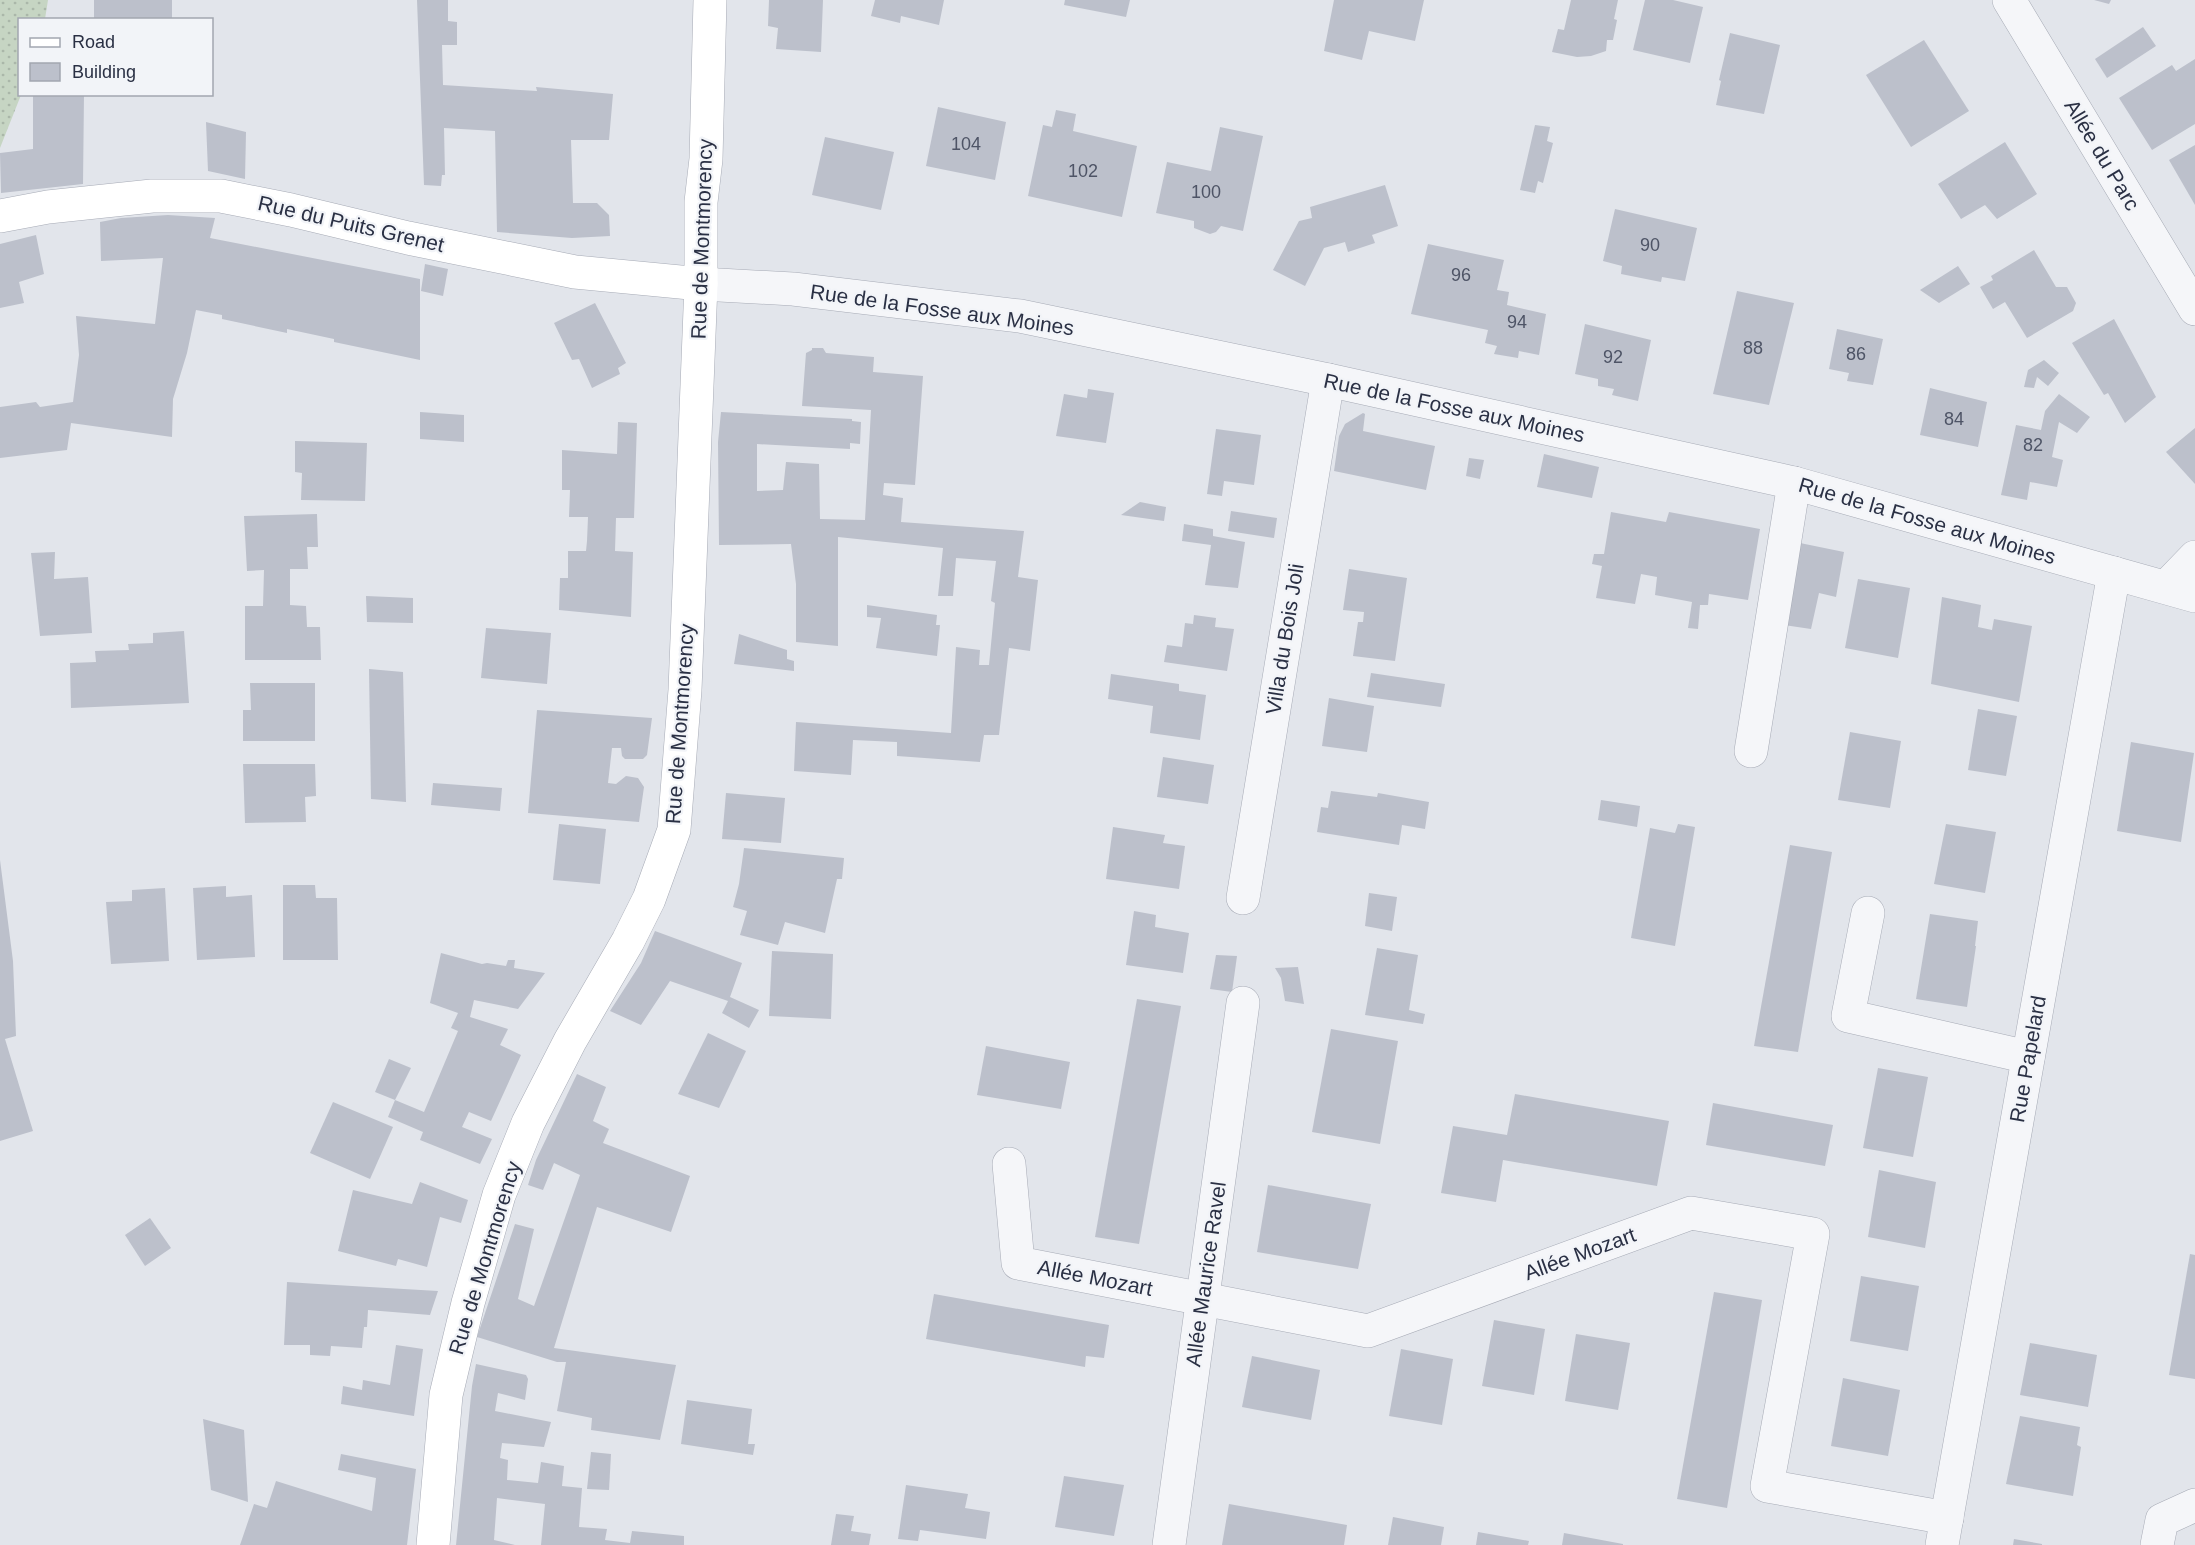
<svg xmlns="http://www.w3.org/2000/svg" width="2195" height="1545" viewBox="0 0 2195 1545" font-family="Helvetica,sans-serif">
<defs>
<pattern id="green-dots" width="8" height="8" patternUnits="userSpaceOnUse" patternTransform="scale(1.5)"><rect width="8" height="8" fill="#c6d5c3"/><path d="M2 2h.1M6 6h.1" fill="none" stroke="#aab7a9" stroke-width="1.8" stroke-linecap="round"/></pattern>
</defs>
<rect width="100%" height="100%" fill="#e2e5eb"/>
<!-- green -->
<polygon fill="url(#green-dots)" points="0,0 48,0 45,19 20,20 21,95 0,148"/>
<!-- building -->
<g fill="#bcc0cb">
<rect x="94" y="0" width="78" height="20"/>
<polygon points="417,0 448,0 448,21 457,22 457,45 442,45 443,85 537,91 536,87 613,94 609,140 571,140 573,203 597,203 609,215 610,236 572,238 497,232 495,131 444,128 445,175 442,175 441,186 424,185"/>
<polygon points="769,0 823,0 821,52 776,49 778,28 768,26"/>
<polygon points="875,0 944,0 939,25 901,16 900,23 871,16"/>
<polygon points="1065,0 1130,0 1126,17 1064,5"/>
<polygon points="1334,0 1424,0 1415,41 1369,31 1362,60 1324,51"/>
<polygon points="1571,0 1618,0 1614,19 1617,20 1613,40 1607,40 1606,51 1591,56 1577,57 1552,52 1558,29 1564,30"/>
<polygon points="1645,0 1673,0 1703,7 1690,63 1633,50"/>
<polygon points="2094,0 2111,0 2109,4"/>
<polygon points="2143,27 2156,46 2107,78 2095,59"/>
<polygon points="1730,33 1780,45 1764,114 1716,105 1721,81 1719,80"/>
<polygon points="1924,40 1969,111 1911,147 1866,75"/>
<polygon points="2195,59 2195,124 2152,150 2119,98 2172,65 2176,71"/>
<polygon points="33,94 84,94 83,184 1,193 0,153 33,149"/>
<polygon points="938,107 1006,122 995,180 926,166"/>
<polygon points="1056,110 1076,114 1073,131 1137,146 1122,217 1028,196 1043,125 1052,127"/>
<polygon points="206,122 246,132 245,179 208,171"/>
<polygon points="1535,125 1550,127 1547,141 1553,143 1543,183 1538,181 1535,193 1520,190"/>
<polygon points="1220,127 1263,136 1243,231 1221,226 1216,232 1210,234 1194,228 1194,221 1156,213 1167,162 1211,171"/>
<polygon points="825,137 894,152 881,210 812,195"/>
<polygon points="2005,142 2037,194 1997,219 1985,205 1961,219 1938,184"/>
<polygon points="2195,145 2195,205 2169,160"/>
<polygon points="1385,185 1398,226 1372,235 1375,243 1348,252 1345,242 1324,248 1305,286 1273,270 1299,221 1312,218 1310,207"/>
<polygon points="1615,209 1697,228 1685,281 1662,277 1661,282 1621,274 1622,266 1603,261"/>
<polygon points="168,215 215,218 210,238 420,279 420,360 334,342 334,339 287,329 287,333 222,319 222,315 196,310 187,353 173,399 172,437 71,423 67,450 0,458 0,407 36,402 40,407 73,402 79,355 76,316 155,324 163,258 101,261 100,222 121,218"/>
<polygon points="36,235 44,274 19,282 24,303 0,308 0,244"/>
<polygon points="1428,244 1504,260 1497,290 1509,292 1507,305 1546,314 1539,355 1519,351 1518,358 1494,354 1497,346 1485,343 1488,330 1411,314"/>
<polygon points="2034,250 2056,287 2067,287 2076,303 2073,311 2027,338 2005,302 1993,309 1980,287 1993,280 1991,276"/>
<polygon points="425,264 448,269 443,296 421,291"/>
<polygon points="1958,266 1970,284 1939,303 1920,290"/>
<polygon points="1737,291 1794,303 1769,405 1713,394"/>
<polygon points="595,303 626,363 618,368 620,374 592,388 579,359 572,360 554,323"/>
<polygon points="2114,319 2156,397 2125,423 2108,393 2104,395 2072,343"/>
<polygon points="1585,324 1651,340 1638,401 1612,395 1614,389 1598,386 1598,379 1575,374"/>
<polygon points="1837,329 1883,339 1873,385 1847,381 1849,373 1829,369"/>
<polygon points="812,348 823,348 826,353 874,357 873,372 923,376 915,485 884,483 883,495 903,498 901,522 1024,531 1018,577 1038,580 1030,651 1009,648 999,735 984,735 980,762 897,756 897,742 853,740 851,775 794,771 796,722 951,733 956,647 980,650 979,665 989,665 995,603 991,601 996,561 956,558 953,596 938,596 943,548 838,537 838,646 796,642 796,584 791,544 719,545 718,442 721,412 852,419 852,421 861,422 860,444 850,443 850,449 757,444 757,491 783,490 786,462 819,464 820,519 865,520 871,410 802,406 806,353 812,350"/>
<polygon points="2044,360 2059,373 2048,386 2037,377 2034,388 2024,387 2028,370"/>
<polygon points="1930,388 1987,402 1978,447 1920,435"/>
<polygon points="1088,389 1114,393 1106,443 1056,436 1064,394 1087,398"/>
<polygon points="2059,394 2090,417 2077,433 2059,422 2052,457 2063,460 2057,487 2030,482 2027,500 2001,495 2016,425 2041,430 2045,411"/>
<polygon points="420,412 464,415 464,442 420,439"/>
<polygon points="1363,413 1365,414 1363,431 1435,446 1426,490 1334,471 1339,436 1345,424"/>
<polygon points="618,422 637,423 634,518 616,518 615,551 633,552 631,617 559,610 560,578 568,578 568,551 586,551 587,541 588,517 569,517 570,490 562,490 562,450 617,454"/>
<polygon points="2195,428 2195,484 2166,452"/>
<polygon points="1216,429 1261,435 1254,485 1224,481 1222,496 1207,494"/>
<polygon points="295,441 367,443 365,501 301,500 302,473 295,472"/>
<polygon points="1544,454 1599,467 1592,498 1537,487"/>
<polygon points="1469,458 1484,460 1480,479 1466,476"/>
<polygon points="1140,502 1166,507 1164,521 1121,515"/>
<polygon points="1231,511 1277,518 1274,538 1228,531"/>
<polygon points="1611,512 1666,522 1669,512 1760,529 1748,600 1709,594 1708,605 1700,605 1698,629 1688,628 1692,602 1655,595 1657,577 1641,574 1635,604 1596,598 1602,566 1592,564 1594,554 1604,554"/>
<polygon points="317,514 318,547 307,547 308,569 290,569 290,605 306,606 307,627 320,627 321,660 245,660 245,606 263,606 264,570 247,571 244,516"/>
<polygon points="1184,524 1213,529 1213,536 1245,542 1238,588 1205,585 1211,545 1182,541"/>
<polygon points="1800,543 1844,552 1836,597 1819,593 1811,629 1784,625"/>
<polygon points="55,552 54,579 88,577 92,633 40,636 31,553"/>
<polygon points="1349,569 1407,578 1395,661 1353,656 1358,622 1363,622 1364,612 1343,610"/>
<polygon points="1858,579 1910,588 1898,658 1845,648"/>
<polygon points="366,596 413,598 413,623 367,622"/>
<polygon points="1942,597 1981,605 1978,627 1992,630 1994,619 2032,626 2019,702 1931,684"/>
<polygon points="867,605 937,615 936,625 940,625 937,656 876,648 881,618 867,617"/>
<polygon points="1194,615 1216,618 1215,627 1234,629 1227,671 1164,662 1167,645 1182,647 1185,623 1193,624"/>
<polygon points="486,628 551,633 547,684 481,678"/>
<polygon points="184,631 189,703 71,708 70,663 96,662 95,651 129,650 128,644 153,643 153,633"/>
<polygon points="739,634 787,650 787,659 794,661 794,671 734,664"/>
<polygon points="369,669 403,672 406,802 371,799"/>
<polygon points="1371,673 1445,684 1441,707 1367,697"/>
<polygon points="1111,674 1179,684 1179,691 1206,695 1200,740 1150,733 1153,706 1108,699"/>
<polygon points="250,683 315,683 315,741 243,741 243,710 251,710"/>
<polygon points="1329,698 1374,706 1367,752 1322,746"/>
<polygon points="1978,709 2017,716 2006,776 1968,770"/>
<polygon points="537,710 652,718 647,755 643,759 625,759 622,756 621,748 612,748 608,783 616,784 626,776 638,778 644,787 639,822 528,813"/>
<polygon points="1850,732 1901,741 1890,808 1838,800"/>
<polygon points="2131,742 2194,753 2181,842 2117,831"/>
<polygon points="1163,757 1214,765 1208,804 1157,797"/>
<polygon points="243,764 315,764 316,796 305,797 306,822 245,823"/>
<polygon points="433,783 502,788 500,811 431,805"/>
<polygon points="1331,791 1377,797 1378,793 1429,802 1425,829 1402,825 1399,845 1317,832 1321,807 1328,808"/>
<polygon points="726,793 785,798 781,843 722,839"/>
<polygon points="1601,800 1640,806 1637,827 1598,820"/>
<polygon points="559,824 606,829 600,884 553,880"/>
<polygon points="1678,824 1695,827 1675,946 1631,938 1650,828 1675,833"/>
<polygon points="1946,824 1996,832 1985,893 1934,884"/>
<polygon points="1113,827 1165,835 1163,843 1185,846 1179,889 1106,879"/>
<polygon points="1790,845 1832,852 1798,1052 1754,1046"/>
<polygon points="744,848 844,858 842,879 837,879 825,933 785,922 778,945 740,935 747,911 733,907 739,884"/>
<polygon points="0,860 13,961 16,1036 5,1039 33,1131 0,1141"/>
<polygon points="283,885 315,885 316,898 337,898 338,960 283,960"/>
<polygon points="226,886 226,897 252,895 255,957 197,960 193,888"/>
<polygon points="165,888 169,961 111,964 106,902 132,901 132,890"/>
<polygon points="1369,893 1397,897 1392,931 1365,926"/>
<polygon points="1134,911 1156,915 1155,927 1189,933 1183,973 1126,965"/>
<polygon points="1930,914 1978,921 1975,946 1976,946 1967,1007 1916,999"/>
<polygon points="655,931 742,963 730,997 759,1010 749,1028 722,1013 728,1001 670,981 641,1025 610,1011 641,963"/>
<polygon points="1377,948 1418,955 1409,1010 1425,1014 1423,1024 1365,1015"/>
<polygon points="772,951 833,954 831,1019 769,1016"/>
<polygon points="441,953 482,964 487,963 506,966 508,960 515,960 514,968 545,973 518,1009 474,1000 470,1017 508,1029 500,1045 521,1055 491,1121 469,1112 462,1127 492,1139 480,1164 420,1140 423,1132 388,1117 395,1100 424,1112 458,1031 451,1028 458,1013 430,1003"/>
<polygon points="1216,955 1237,956 1232,992 1210,989"/>
<polygon points="1298,967 1304,1004 1285,1001 1281,978 1275,968"/>
<polygon points="1137,999 1181,1006 1139,1244 1095,1237"/>
<polygon points="1331,1029 1398,1041 1380,1144 1312,1132"/>
<polygon points="708,1033 746,1051 719,1108 678,1094"/>
<polygon points="986,1046 1070,1062 1061,1109 977,1095"/>
<polygon points="389,1059 411,1068 395,1100 375,1092"/>
<polygon points="1878,1068 1928,1077 1913,1157 1863,1148"/>
<polygon points="577,1074 606,1087 593,1121 609,1129 603,1143 690,1176 671,1232 597,1207 554,1348 676,1365 660,1440 591,1430 592,1418 557,1411 566,1362 557,1362 477,1337 515,1224 534,1229 518,1299 534,1306 580,1175 554,1163 543,1190 528,1185 536,1160"/>
<polygon points="1515,1094 1669,1121 1657,1186 1503,1160 1496,1202 1441,1193 1453,1126 1507,1135"/>
<polygon points="333,1102 393,1127 370,1179 310,1153"/>
<polygon points="1713,1103 1833,1125 1825,1166 1706,1145"/>
<polygon points="1879,1170 1936,1182 1925,1248 1868,1237"/>
<polygon points="420,1182 468,1200 461,1223 440,1217 427,1267 398,1259 396,1266 338,1251 353,1190 412,1204"/>
<polygon points="1268,1185 1371,1204 1358,1269 1257,1252"/>
<polygon points="150,1218 171,1248 145,1266 125,1235"/>
<polygon points="2190,1254 2195,1255 2195,1379 2169,1375"/>
<polygon points="1861,1276 1919,1286 1908,1351 1850,1341"/>
<polygon points="287,1282 318,1284 438,1291 430,1315 368,1310 367,1327 364,1327 362,1348 331,1346 330,1356 310,1355 310,1345 284,1345"/>
<polygon points="1714,1292 1762,1300 1727,1508 1677,1499"/>
<polygon points="934,1294 1109,1325 1104,1358 1086,1356 1085,1367 926,1339"/>
<polygon points="1494,1320 1545,1329 1534,1395 1482,1386"/>
<polygon points="1576,1334 1630,1343 1618,1410 1565,1401"/>
<polygon points="2030,1343 2097,1355 2088,1407 2020,1395"/>
<polygon points="396,1345 423,1349 414,1416 341,1404 343,1386 362,1390 363,1380 390,1385"/>
<polygon points="1401,1349 1453,1359 1442,1425 1389,1416"/>
<polygon points="1252,1356 1320,1370 1311,1420 1242,1407"/>
<polygon points="476,1364 526,1375 528,1379 525,1400 498,1393 495,1411 551,1422 544,1447 502,1443 500,1458 508,1460 507,1480 538,1483 541,1462 564,1466 562,1486 582,1488 579,1527 607,1529 605,1540 630,1543 632,1531 684,1536 684,1545 541,1545 545,1504 497,1498 494,1540 515,1545 456,1545 472,1386"/>
<polygon points="1843,1378 1900,1390 1888,1456 1831,1446"/>
<polygon points="687,1400 752,1409 748,1444 755,1444 753,1455 681,1444"/>
<polygon points="2020,1416 2080,1427 2077,1445 2081,1447 2073,1496 2006,1484"/>
<polygon points="203,1419 244,1430 248,1502 211,1490"/>
<polygon points="591,1452 611,1454 609,1490 587,1489"/>
<polygon points="341,1454 416,1469 407,1545 240,1545 254,1504 267,1508 276,1481 372,1511 376,1478 338,1470"/>
<polygon points="1064,1476 1124,1485 1114,1536 1055,1527"/>
<polygon points="906,1485 968,1494 965,1508 990,1512 986,1539 920,1530 918,1541 898,1539"/>
<polygon points="1229,1504 1347,1525 1344,1545 1222,1545"/>
<polygon points="836,1514 854,1516 851,1531 871,1534 869,1545 831,1545"/>
<polygon points="1393,1517 1444,1527 1441,1545 1388,1545"/>
<polygon points="1478,1532 1529,1541 1528,1545 1476,1545"/>
<polygon points="1564,1533 1623,1544 1623,1545 1562,1545"/>
<polygon points="2014,1539 2042,1544 2042,1545 2013,1545"/>
</g>
<g fill="none" stroke-linecap="round" stroke-linejoin="round">
<defs>
<g id="street">
<polyline points="2009,0 2195,309"/>
<polyline points="701,284 793,289 1020,316 1328,380 1794,483 2195,596"/>
<polyline points="2166,587 2195,557"/>
<polyline points="1751,751 1794,483"/>
<polyline points="1243,898 1328,380"/>
<polyline points="1868,913 1848,1016 2028,1057"/>
<polyline points="1009,1164 1018,1263 1368,1331 1691,1213 1813,1234 1767,1486 1947,1518"/>
<polyline points="1169,1545 1243,1003"/>
<polyline points="1942,1545 2114,573"/>
<polyline points="2157,1545 2162,1520 2195,1505"/>
</g>
<g id="secondary">
<polyline points="0,216 48,207 152,196 221,196 291,210 408,238 575,272 701,284"/>
<polyline points="433,1545 446,1395 468,1303 499,1195 528,1123 570,1041 628,941 649,899 674,830 685,690 701,284 701,202 706,159 710,0"/>
</g>
</defs>
<!-- street casing -->
<use href="#street" stroke="#a7abb6" stroke-width="34"/>
<!-- secondary casing -->
<use href="#secondary" stroke="#a7abb6" stroke-width="34"/>
<!-- street -->
<use href="#street" stroke="#f5f6f9" stroke-width="33"/>
<!-- secondary -->
<use href="#secondary" stroke="#fff" stroke-width="33"/>
</g>
<g text-anchor="middle" stroke-width="4.5" stroke-linejoin="round" paint-order="stroke">
<!-- number labels -->
<g font-size="18" fill="#4e5466">
<text x="966" y="150">104</text>
<text x="1083" y="177">102</text>
<text x="1206" y="198">100</text>
<text x="1650" y="251">90</text>
<text x="1461" y="281">96</text>
<text x="1517" y="328">94</text>
<text x="1753" y="354">88</text>
<text x="1856" y="360">86</text>
<text x="1613" y="363">92</text>
<text x="1954" y="425">84</text>
<text x="2033" y="451">82</text>
</g>
<!-- street labels -->
<g font-size="21" fill="#2a3044" stroke="#f2f4f8">
<text transform="translate(2102 155) rotate(59)" y="7">Allée du Parc</text>
<text transform="translate(351 224) rotate(13)" y="7">Rue du Puits Grenet</text>
<text transform="translate(702 239) rotate(-88)" y="7">Rue de Montmorency</text>
<text transform="translate(942 310) rotate(8)" y="7">Rue de la Fosse aux Moines</text>
<text transform="translate(1454 408) rotate(12)" y="7">Rue de la Fosse aux Moines</text>
<text transform="translate(1927 521) rotate(16)" y="7">Rue de la Fosse aux Moines</text>
<text transform="translate(1285 639) rotate(-81)" y="7">Villa du Bois Joli</text>
<text transform="translate(680 724) rotate(-86)" y="7">Rue de Montmorency</text>
<text transform="translate(2028 1059) rotate(-80)" y="7">Rue Papelard</text>
<text transform="translate(1580 1254) rotate(-20)" y="7">Allée Mozart</text>
<text transform="translate(485 1258) rotate(-73)" y="7">Rue de Montmorency</text>
<text transform="translate(1206 1274) rotate(-82)" y="7">Allée Maurice Ravel</text>
<text transform="translate(1095 1278) rotate(11)" y="7">Allée Mozart</text>
</g>
</g>
<!-- legend -->
<rect x="18" y="18" width="195" height="78" fill="#f2f4f8" stroke="#a2a6b0" stroke-width="1.5"/>
<rect x="30" y="38" width="30" height="9" fill="#ffffff" stroke="#a2a6b0" stroke-width="1.5"/>
<text x="72" y="48" font-size="18" fill="#2a3044">Road</text>
<rect x="30" y="63" width="30" height="18" fill="#bcc0cb" stroke="#a2a6b0" stroke-width="1.5"/>
<text x="72" y="78" font-size="18" fill="#2a3044">Building</text>
</svg>
